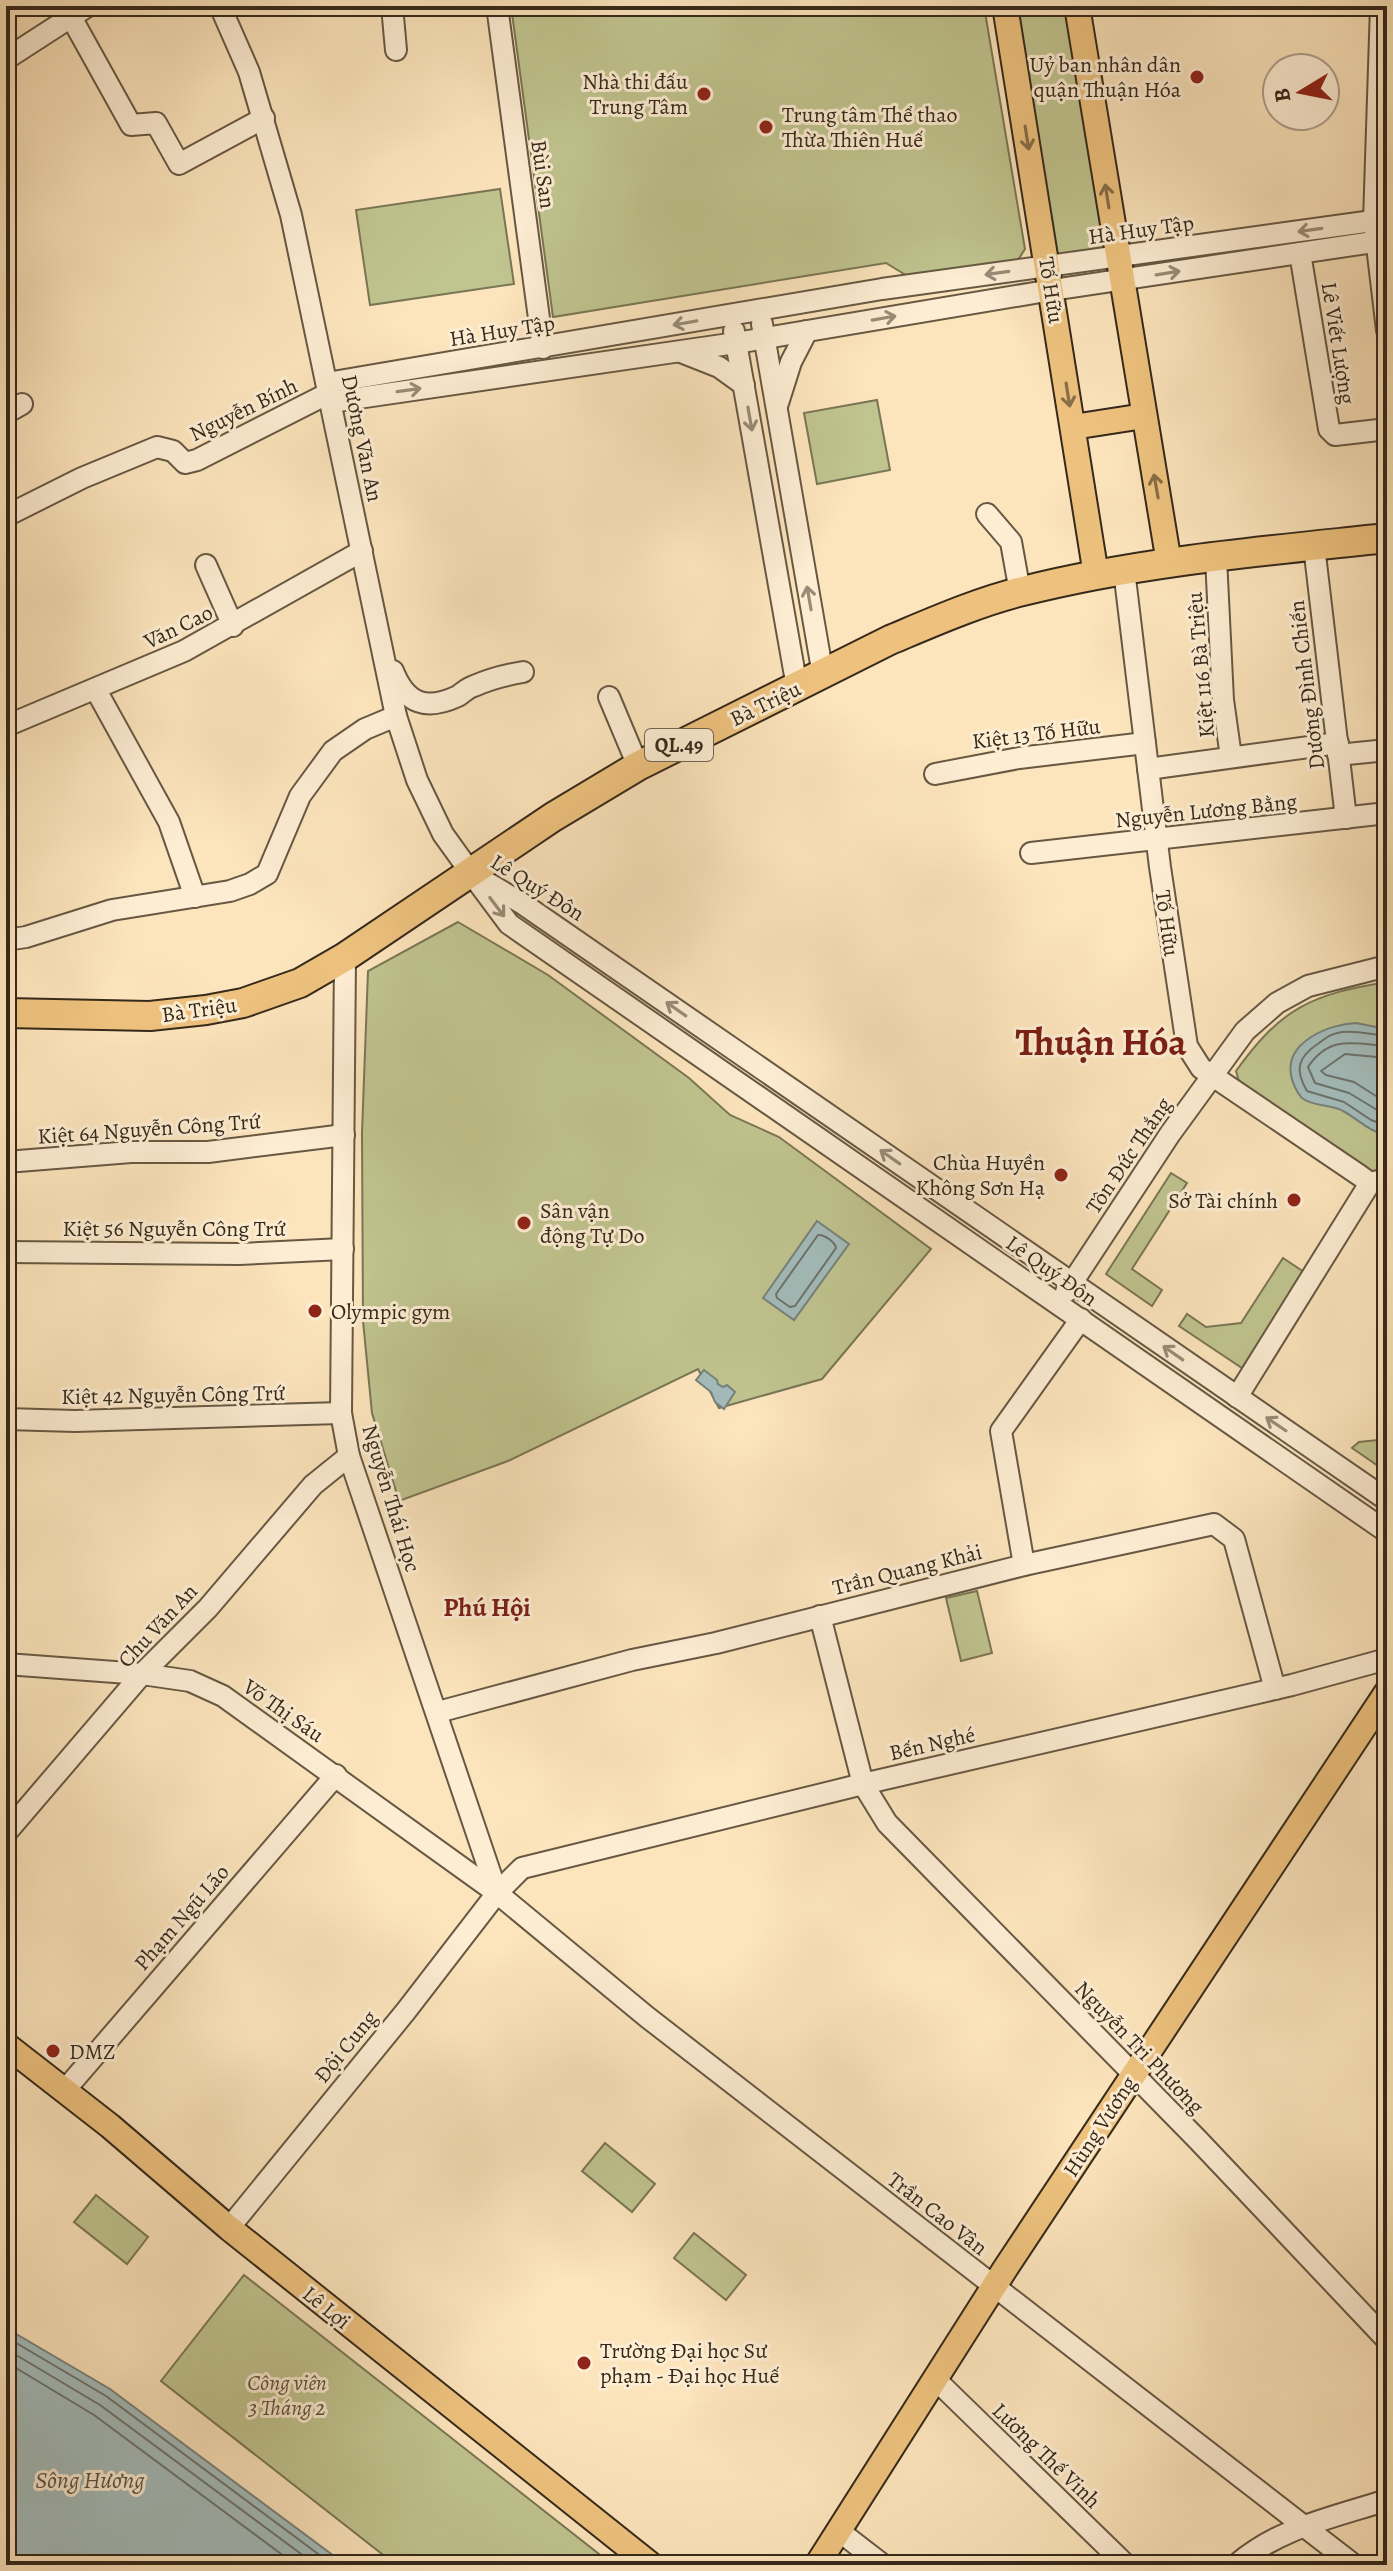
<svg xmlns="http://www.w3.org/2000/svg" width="1393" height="2571" viewBox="0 0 1393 2571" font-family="Alegreya,serif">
<rect width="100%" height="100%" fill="#fce4bc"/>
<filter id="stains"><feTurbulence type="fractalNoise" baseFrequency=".0025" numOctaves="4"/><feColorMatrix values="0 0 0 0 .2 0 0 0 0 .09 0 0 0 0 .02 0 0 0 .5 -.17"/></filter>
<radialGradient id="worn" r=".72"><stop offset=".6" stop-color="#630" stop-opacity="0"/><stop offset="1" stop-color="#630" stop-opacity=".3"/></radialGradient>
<!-- green -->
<g fill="#c0c48f" stroke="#7a7655" stroke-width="2">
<polygon points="511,6 984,6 1025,249 1018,260 909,277 886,263 553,317"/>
<polygon points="1014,6 1068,6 1105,243 1101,251 1059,255 1055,251"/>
<polygon points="500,189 514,284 370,305 356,210"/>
<polygon points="877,400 890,470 817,484 804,413"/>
<polygon points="458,922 548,975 689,1078 730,1115 779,1137 931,1249 822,1379 719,1408 698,1369 508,1461 399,1501 372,1413 363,1321 362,1133 368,971"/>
<path d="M 1387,982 L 1387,1168 L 1373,1172 L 1239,1082 L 1236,1071 C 1281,1008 1312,994 1387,982 Z"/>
<polygon points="1171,1173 1187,1183 1132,1269 1162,1290 1152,1306 1106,1274"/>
<polygon points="1283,1258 1304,1272 1242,1368 1179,1326 1187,1314 1206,1327 1241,1323"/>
<polygon points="1387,1439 1387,1472 1352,1448 1359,1442"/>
<polygon points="977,1591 992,1653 961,1661 946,1598"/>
<polygon points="605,2143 655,2184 632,2212 582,2171"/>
<polygon points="96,2195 148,2237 127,2264 74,2222"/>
<polygon points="694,2233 746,2275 726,2300 674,2258"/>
<polygon points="244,2275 613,2565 396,2565 161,2381"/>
</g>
<!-- water -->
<g fill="#a3bcbb" stroke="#77817b" stroke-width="2">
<path d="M 1356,1023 L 1387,1029 L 1387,1134 C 1370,1133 1358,1119 1343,1111 C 1331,1104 1313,1107 1302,1098 C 1297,1093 1292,1082 1291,1075 C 1285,1042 1329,1024 1356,1023 Z"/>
<polygon points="817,1221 849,1244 794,1320 763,1298"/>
<polygon points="704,1370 717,1380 718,1384 723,1387 727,1385 735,1392 724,1409 715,1402 711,1392 696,1380"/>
<polygon points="6,2328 110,2389 346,2565 6,2565"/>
</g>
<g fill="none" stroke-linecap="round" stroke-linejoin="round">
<!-- shore -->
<g stroke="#6c726b" stroke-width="2">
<path d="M 1387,1036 C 1372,1035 1357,1030 1342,1032 C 1332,1033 1326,1038 1319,1043 C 1298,1057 1294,1069 1307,1091 L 1344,1102 L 1371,1120 L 1387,1126"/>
<path d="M 1387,1046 C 1355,1044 1330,1034 1308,1067 L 1315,1083 L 1349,1093 L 1387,1116"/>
<polyline points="1387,1058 1345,1054 1321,1071 1326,1075 1354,1082 1387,1103"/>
<path d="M 818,1235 C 824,1234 835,1242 836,1248 L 795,1306 L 790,1307 L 777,1298 L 776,1294 Z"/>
<polyline points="6,2337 106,2396 333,2565"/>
<polyline points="6,2349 100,2405 316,2565"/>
<polyline points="6,2362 94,2415 296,2565"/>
</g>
<defs>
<g id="minor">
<polyline points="220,6 249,72 291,215 396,716 417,780 443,834 471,873"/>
<polyline points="392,6 396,50"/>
<polyline points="497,6 543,348"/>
<polyline points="1381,6 1374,221 1387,330"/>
<polyline points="71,17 131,125 156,123 179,164 264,118"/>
<polyline points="6,59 88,6"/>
<polyline points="1300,253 1329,429 1335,435 1387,429"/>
<polyline points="762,324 823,675"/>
<polyline points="734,331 797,687"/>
<polyline points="681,352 719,367 744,385"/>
<polyline points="327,383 882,289 1387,219"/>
<polyline points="331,402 736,343 1052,290 1387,240"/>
<polyline points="778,403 791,362 807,331"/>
<polyline points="6,413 22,404"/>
<polyline points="987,514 1011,542 1020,592"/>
<polyline points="6,516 82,478 157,447 173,451 185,463 197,460 329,393"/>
<polyline points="1314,546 1346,818"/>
<polyline points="1216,558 1223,700 1231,757"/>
<polyline points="206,565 233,626"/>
<polyline points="1124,570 1160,867 1187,1046 1201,1068 1359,1175 1370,1183 1387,1179"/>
<path d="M 393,671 C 406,704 426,711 458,696 C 463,693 467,688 474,686 C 490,679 505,675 523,672"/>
<polyline points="96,690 169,822 195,897"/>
<polyline points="609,697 638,766"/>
<polyline points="6,726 184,651 362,551"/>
<polyline points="1338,755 1387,750"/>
<polyline points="1148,769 1338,743"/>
<polyline points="935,774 1019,758 1145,743"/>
<polyline points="1031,853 1387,813"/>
<polyline points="6,940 26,937 112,910 230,891 250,884 267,874 300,796 333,751 365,729 396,716"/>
<polyline points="345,957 341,1413 349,1456 497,1893"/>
<polyline points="6,1162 131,1152 208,1152 344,1135"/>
<polyline points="6,1252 239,1254 343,1249"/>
<polyline points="1066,1292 1170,1134 1245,1031 1277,1003 1308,986 1387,966"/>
<polyline points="1237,1397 1370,1183"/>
<polyline points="6,1419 75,1421 341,1413"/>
<polyline points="1387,1500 523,904 471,873 509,924 1387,1532"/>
<polyline points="1024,1565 1001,1431 1081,1319"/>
<polyline points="820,1616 863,1784 887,1823 1198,2140 1387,2340"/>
<polyline points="6,1664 142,1674 190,1681 223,1696 497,1893 647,2017 1354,2565"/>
<polyline points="438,1712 632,1660 716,1643 1024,1565 1214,1524 1234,1539 1275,1689"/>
<polyline points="6,1833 142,1674 208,1608 313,1485 349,1456"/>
<polyline points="65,2090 336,1775"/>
<polyline points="229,2228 406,2011 497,1893 522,1868 863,1784 1292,1685 1387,1659"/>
<polyline points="935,2379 1126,2565"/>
<polyline points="839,2531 883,2565"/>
<path d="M 1236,2565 C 1278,2528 1335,2517 1387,2500"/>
</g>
<g id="major">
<polyline points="1005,6 1096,575"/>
<polyline points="1077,6 1169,563"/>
<polyline points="1073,427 1144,416"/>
<polyline points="6,2045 110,2126 229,2228 651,2565"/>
<polyline points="817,2565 1005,2269 1387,1692"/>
</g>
<path id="highway" d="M 6,1013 L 150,1016 L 206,1010 L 243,1003 L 300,983 L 345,957 L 553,817 L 638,766 L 890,640 C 933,622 978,602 1023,591 C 1142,561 1265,551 1387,538"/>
</defs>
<!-- minor casing -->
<use href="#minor" stroke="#675843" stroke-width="24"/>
<!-- major casing -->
<use href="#major" stroke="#35291b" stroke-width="28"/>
<!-- highway casing -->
<use href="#highway" stroke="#35291b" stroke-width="32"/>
<!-- minor -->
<use href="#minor" stroke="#fdedd3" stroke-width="20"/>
<!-- major -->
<use href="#major" stroke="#eec27e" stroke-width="24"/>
<!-- highway -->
<use href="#highway" stroke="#eec27e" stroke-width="28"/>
</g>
<!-- one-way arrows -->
<defs><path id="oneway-shaft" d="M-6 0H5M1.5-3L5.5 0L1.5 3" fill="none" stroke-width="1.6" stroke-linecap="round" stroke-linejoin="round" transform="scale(2)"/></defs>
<g stroke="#886e48">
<use href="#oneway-shaft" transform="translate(1027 138) rotate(81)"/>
<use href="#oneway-shaft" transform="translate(1107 196) rotate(-99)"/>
<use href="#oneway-shaft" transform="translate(1068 395) rotate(81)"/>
<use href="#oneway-shaft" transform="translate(1156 486) rotate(-100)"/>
</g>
<g stroke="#998b77">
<use href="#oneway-shaft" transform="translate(1310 230) rotate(172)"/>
<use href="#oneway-shaft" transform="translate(997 273) rotate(172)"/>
<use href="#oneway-shaft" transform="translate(1168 273) rotate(-9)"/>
<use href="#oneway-shaft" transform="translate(884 318) rotate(-10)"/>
<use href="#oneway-shaft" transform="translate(685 323) rotate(170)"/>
<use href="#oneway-shaft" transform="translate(409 390) rotate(-8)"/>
<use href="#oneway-shaft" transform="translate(750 419) rotate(80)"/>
<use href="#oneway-shaft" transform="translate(809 598) rotate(-100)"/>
<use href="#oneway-shaft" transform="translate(497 907) rotate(53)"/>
<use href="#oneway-shaft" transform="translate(676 1009) rotate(-145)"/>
<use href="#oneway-shaft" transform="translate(890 1157) rotate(-145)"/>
<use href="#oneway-shaft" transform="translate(1173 1353) rotate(-145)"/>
<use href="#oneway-shaft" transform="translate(1276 1424) rotate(-146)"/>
</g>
<!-- markers -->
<g fill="#8f2418" stroke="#fdedd3" stroke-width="3">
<circle cx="1197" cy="77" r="8"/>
<circle cx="704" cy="94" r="8"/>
<circle cx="766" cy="127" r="8"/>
<circle cx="1061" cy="1175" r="8"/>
<circle cx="1294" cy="1200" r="8"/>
<circle cx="524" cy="1223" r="8"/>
<circle cx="315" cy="1311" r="8"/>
<circle cx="53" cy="2051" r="8"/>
<circle cx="584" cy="2363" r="8"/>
</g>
<g text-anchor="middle" stroke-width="6" stroke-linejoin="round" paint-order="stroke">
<!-- shield labels -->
<rect fill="#fdedd3" stroke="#716452" stroke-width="2" x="645" y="729" width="68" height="32" rx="6"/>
<g font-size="20" font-weight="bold" fill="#35291b">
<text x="679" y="752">QL.49</text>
</g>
<!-- poi labels -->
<g font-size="22" fill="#35291b" stroke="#fdedd3" text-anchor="start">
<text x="1181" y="72" text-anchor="end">Uỷ ban nhân dân<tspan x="1181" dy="25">quận Thuận Hóa</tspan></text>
<text x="688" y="89" text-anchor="end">Nhà thi đấu<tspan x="688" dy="25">Trung Tâm</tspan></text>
<text x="782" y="122">Trung tâm Thể thao<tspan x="782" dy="25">Thừa Thiên Huế</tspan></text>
<text x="1045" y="1170" text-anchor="end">Chùa Huyền<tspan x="1045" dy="25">Không Sơn Hạ</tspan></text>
<text x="1278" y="1208" text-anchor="end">Sở Tài chính</text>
<text x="540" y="1218">Sân vận<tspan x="540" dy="25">động Tự Do</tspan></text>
<text x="331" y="1319">Olympic gym</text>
<text x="69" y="2059">DMZ</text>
<text x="600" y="2358">Trường Đại học Sư<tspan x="600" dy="25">phạm - Đại học Huế</tspan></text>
</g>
<!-- street labels -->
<g font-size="22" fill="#35291b" stroke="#fdedd3">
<text transform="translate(544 174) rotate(82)" y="8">Bùi San</text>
<text transform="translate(1141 229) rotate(-8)" y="8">Hà Huy Tập</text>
<text transform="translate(1052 290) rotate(81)" y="8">Tố Hữu</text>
<text transform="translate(502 330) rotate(-9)" y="8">Hà Huy Tập</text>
<text transform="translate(1339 343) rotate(81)" y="8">Lê Viết Lượng</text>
<text transform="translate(243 409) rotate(-26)" y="8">Nguyễn Bính</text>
<text transform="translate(363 438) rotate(78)" y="8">Dương Văn An</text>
<text transform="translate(178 626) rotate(-26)" y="8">Văn Cao</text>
<text transform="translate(1200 665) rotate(-95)" y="8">Kiệt 116 Bà Triệu</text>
<text transform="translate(1306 685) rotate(-97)" y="8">Dương Đình Chiến</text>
<text transform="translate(765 703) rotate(-26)" y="8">Bà Triệu</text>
<text transform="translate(1036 733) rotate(-7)" y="8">Kiệt 13 Tố Hữu</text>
<text transform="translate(1206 810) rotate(-6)" y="8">Nguyễn Lương Bằng</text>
<text transform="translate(538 887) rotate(32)" y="8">Lê Quý Đôn</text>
<text transform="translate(1168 923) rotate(82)" y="8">Tố Hữu</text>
<text transform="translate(199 1009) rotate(-8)" y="8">Bà Triệu</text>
<text transform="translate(149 1128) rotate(-4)" y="8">Kiệt 64 Nguyễn Công Trứ</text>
<text transform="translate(1128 1155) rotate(-56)" y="8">Tôn Đức Thắng</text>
<text x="174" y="1236">Kiệt 56 Nguyễn Công Trứ</text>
<text transform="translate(1052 1270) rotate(35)" y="8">Lê Quý Đôn</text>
<text transform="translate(173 1394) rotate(-1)" y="8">Kiệt 42 Nguyễn Công Trứ</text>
<text transform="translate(392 1498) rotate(73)" y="8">Nguyễn Thái Học</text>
<text transform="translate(907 1569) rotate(-14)" y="8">Trần Quang Khải</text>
<text transform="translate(157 1625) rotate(-47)" y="8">Chu Văn An</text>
<text transform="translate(284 1710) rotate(35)" y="8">Võ Thị Sáu</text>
<text transform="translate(932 1743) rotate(-13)" y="8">Bến Nghé</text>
<text transform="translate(181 1917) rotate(-49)" y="8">Phạm Ngũ Lão</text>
<text transform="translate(345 2046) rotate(-51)" y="8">Đội Cung</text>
<text transform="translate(1140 2047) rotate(46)" y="8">Nguyễn Tri Phương</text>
<text transform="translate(1099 2126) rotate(-57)" y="8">Hùng Vương</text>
<text transform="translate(938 2213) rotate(38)" y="8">Trần Cao Vân</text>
<text transform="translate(327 2307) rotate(39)" y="8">Lê Lợi</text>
<text transform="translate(1047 2455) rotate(44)" y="8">Lương Thế Vinh</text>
</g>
<!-- park labels -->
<g font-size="22" font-style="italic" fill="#585038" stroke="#fdedd3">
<text x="287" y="2390">Công viên<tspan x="287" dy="25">3 Tháng 2</tspan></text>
</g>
<!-- water labels -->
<g font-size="24" font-style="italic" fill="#56554b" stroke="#fdedd3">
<text x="90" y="2488">Sông Hương</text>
</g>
<!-- quarter labels -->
<g font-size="26" font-weight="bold" fill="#7a1f14" stroke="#fdedd3">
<text x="487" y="1616">Phú Hội</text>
</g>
<!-- town labels -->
<g font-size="38" font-weight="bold" fill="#7a1f14" stroke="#fdedd3">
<text x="1101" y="1055">Thuận Hóa</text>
</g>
</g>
<!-- margin -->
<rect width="1393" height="2571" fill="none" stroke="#fce4bc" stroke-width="32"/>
<rect x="8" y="8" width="1377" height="2555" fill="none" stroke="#35291b" stroke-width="4"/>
<rect x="16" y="16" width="1361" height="2539" fill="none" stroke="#35291b" stroke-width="2"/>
<!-- north arrow -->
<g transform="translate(1301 92) rotate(260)"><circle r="38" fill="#fdedd3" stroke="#ad9f89" stroke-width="2"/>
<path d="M0-6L14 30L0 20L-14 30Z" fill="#8f2418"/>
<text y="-12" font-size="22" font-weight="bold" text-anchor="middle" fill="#35291b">B</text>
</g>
<rect width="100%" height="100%" filter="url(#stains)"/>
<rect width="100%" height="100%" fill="url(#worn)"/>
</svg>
